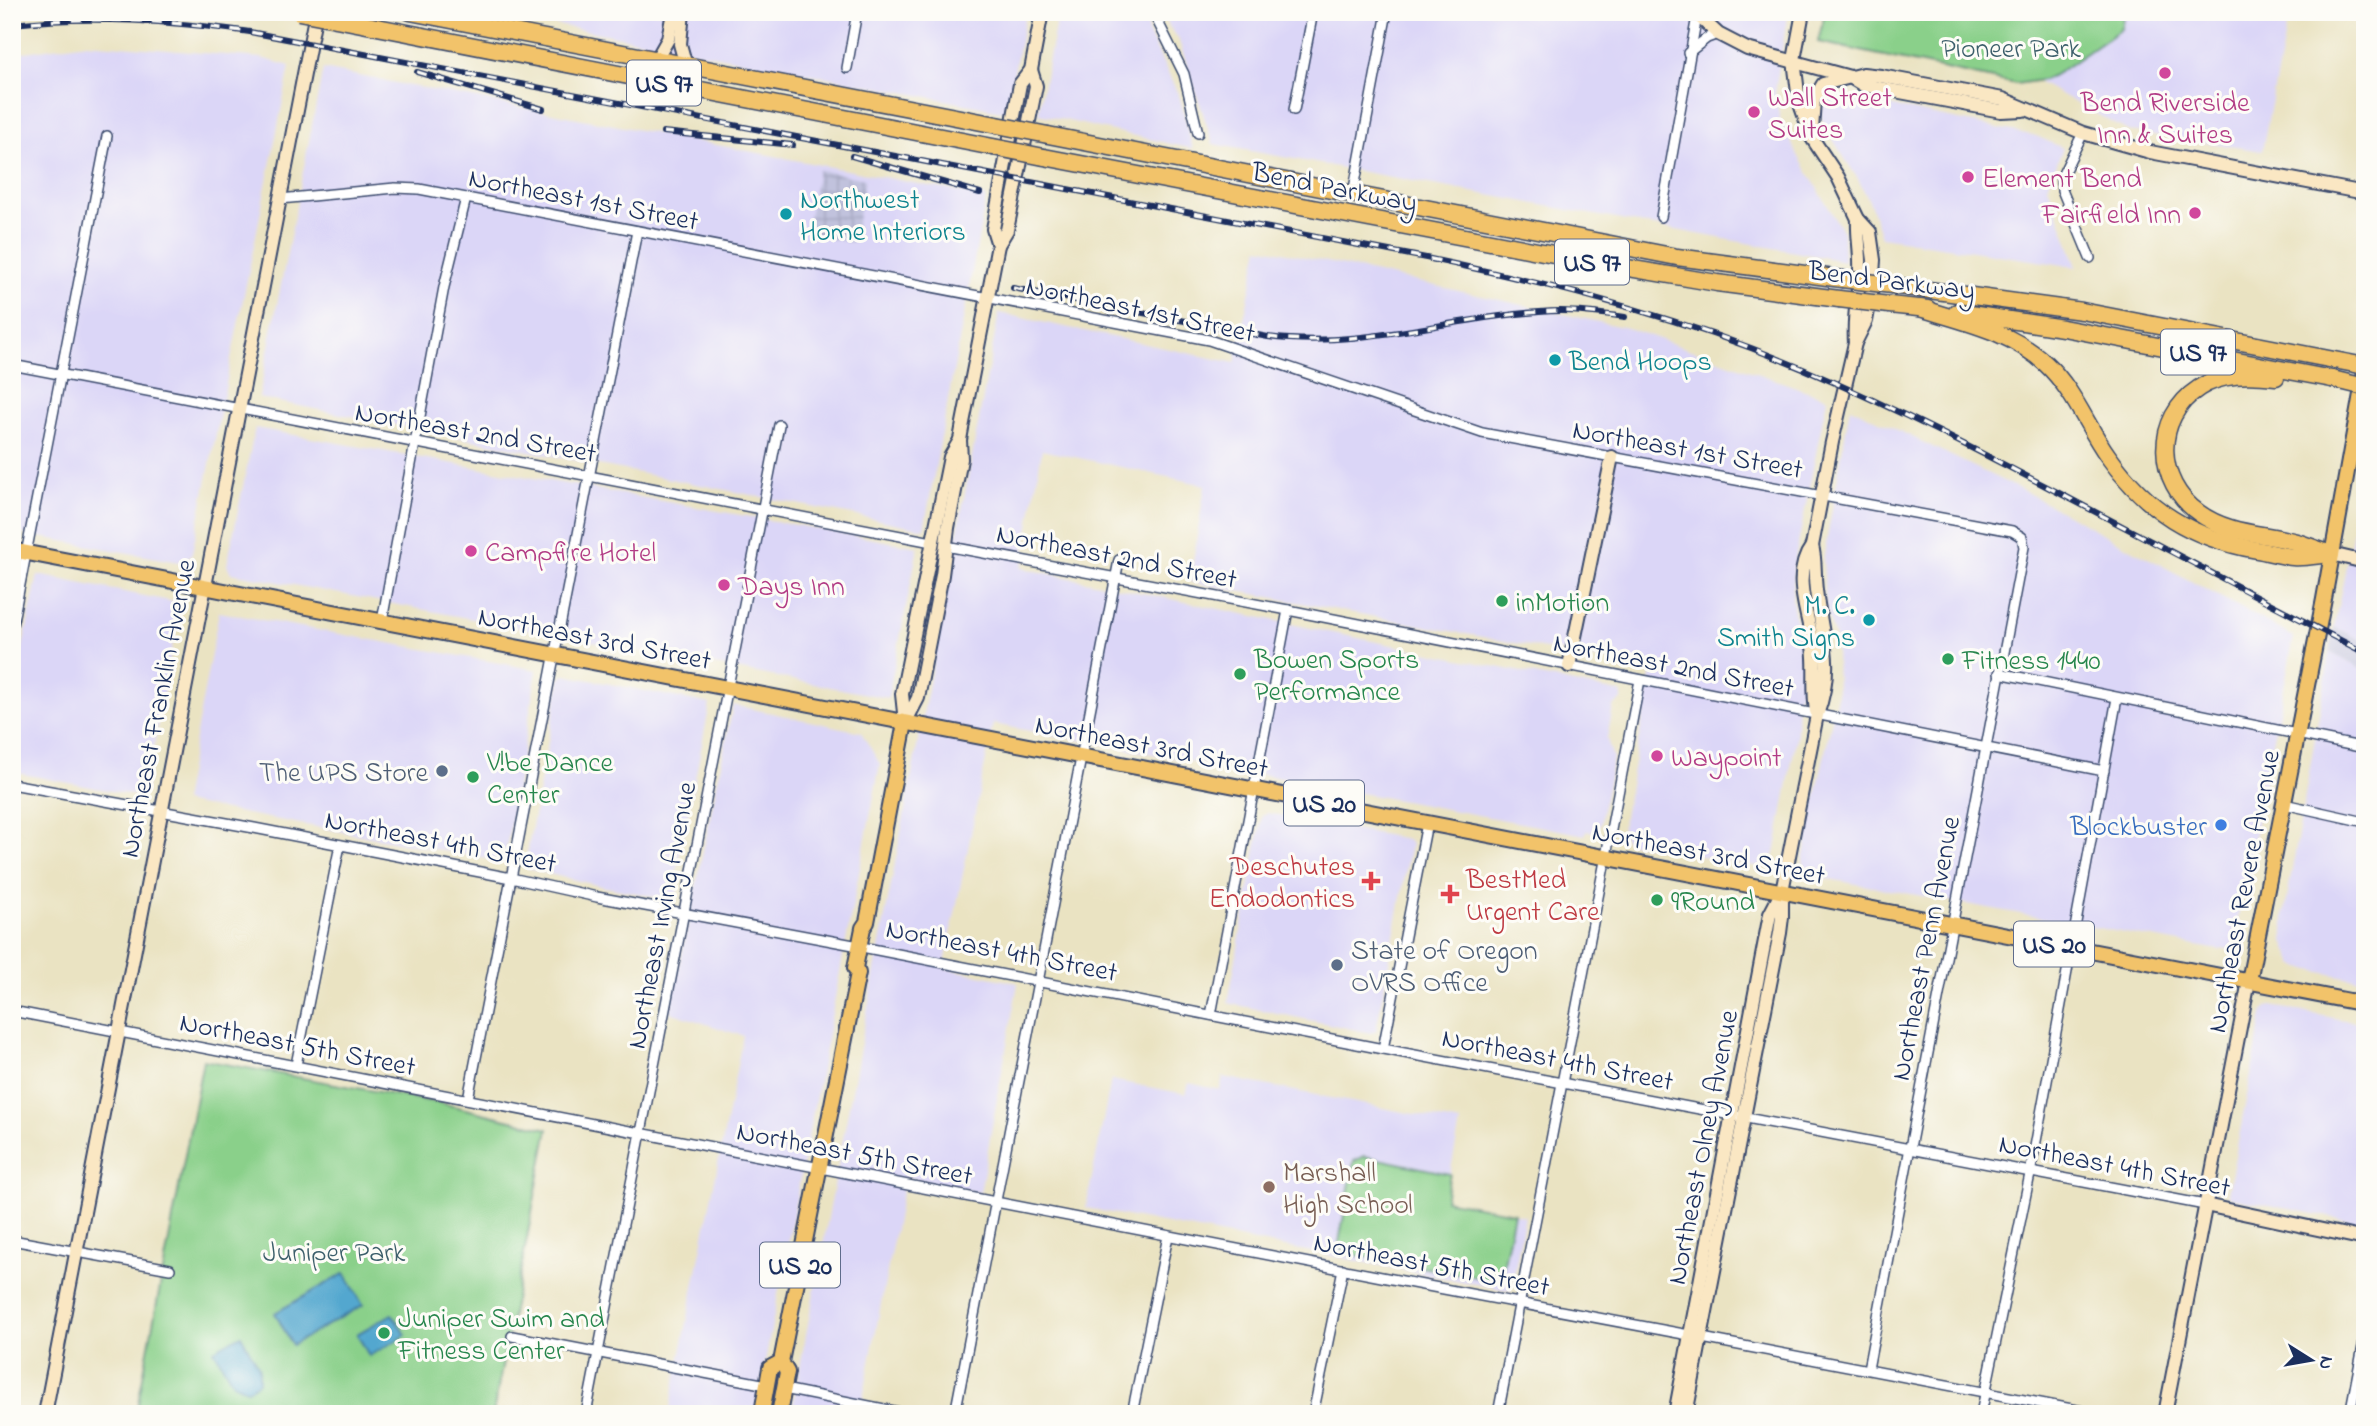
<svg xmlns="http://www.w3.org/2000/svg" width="2377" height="1426" viewBox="0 0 2377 1426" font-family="'Indie Flower',sans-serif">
<defs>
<pattern id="industrial-grid" width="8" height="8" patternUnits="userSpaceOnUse" patternTransform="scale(1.75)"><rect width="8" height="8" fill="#c1c2dd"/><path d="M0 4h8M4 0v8" fill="none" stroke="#a5a7c0"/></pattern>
</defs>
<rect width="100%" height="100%" fill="#fdfcf7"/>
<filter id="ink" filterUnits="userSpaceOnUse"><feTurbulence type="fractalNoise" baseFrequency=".0143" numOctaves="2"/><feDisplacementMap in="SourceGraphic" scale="14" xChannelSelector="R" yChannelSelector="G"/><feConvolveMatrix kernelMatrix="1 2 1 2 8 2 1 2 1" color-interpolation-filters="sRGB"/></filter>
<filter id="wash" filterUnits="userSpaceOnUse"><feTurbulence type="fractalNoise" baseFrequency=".00686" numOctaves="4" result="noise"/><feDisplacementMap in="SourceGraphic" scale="28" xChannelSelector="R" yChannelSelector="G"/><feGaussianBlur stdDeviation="1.57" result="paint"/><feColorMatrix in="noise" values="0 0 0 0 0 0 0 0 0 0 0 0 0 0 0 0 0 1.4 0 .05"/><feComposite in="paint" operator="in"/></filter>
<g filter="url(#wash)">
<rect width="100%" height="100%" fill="#eae3c2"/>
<!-- built -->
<g fill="#dbd6f7">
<polygon points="491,12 1026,12 1006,112"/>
<polygon points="1058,12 1148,12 1148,32 1180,98 1193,149 1038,114"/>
<polygon points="1164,12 1788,12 1775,93 1780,120 1796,152 1843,232 1844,261 1213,144 1178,38 1168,25"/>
<polygon points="2124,12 2289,12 2262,151 2128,131 2036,81 2043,80 2121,29"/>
<polygon points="87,43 261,58 290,66 192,553 189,557 179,562 12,532 12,54"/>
<polygon points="323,69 986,197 924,529 259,398"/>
<polygon points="1833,94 2036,136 2063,148 2048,186 2077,267 1881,237 1870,203 1859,181 1832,138 1821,117 1823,101"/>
<polygon points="1259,247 1631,329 1827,398 1794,565 1792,600 1803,661 1803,685 1798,698 1797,733 1775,854 1768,865 1754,866 1627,842 1621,833 1652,669 1190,582 1205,485 1042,450 1022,568 1622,693 1622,699 1613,707 1607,739 1613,758 1600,825 1595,832 1586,831 1585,835 993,724 944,968 1018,983 980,1193 905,1177 860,1414 791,1414 999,313 1235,363"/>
<polygon points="1850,407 2026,492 2294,637 2232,948 2219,950 1807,875 1803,861 1809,828 1837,696 1836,642 1826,608 1823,561"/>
<polygon points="255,428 918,547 888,698 231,573 227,565"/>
<polygon points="2365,470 2365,642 2334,627"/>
<polygon points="38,575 180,603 146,790 143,794 137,796 12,772 12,697"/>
<polygon points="219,612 537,670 504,862 183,802"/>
<polygon points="2330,652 2365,671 2365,981 2301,968 2294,964 2284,942 2284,916"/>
<polygon points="565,675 710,704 674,883 679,884 676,899 672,900 605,887 528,869 525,864 560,679"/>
<polygon points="733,705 861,732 880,764 755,1414 669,1414 743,1036 670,1012"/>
<polygon points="1267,813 1407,839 1411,844 1376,1031 1371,1033 1228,1003 1262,815"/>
<polygon points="2272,1006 2365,1024 2365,1224 2230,1197 2228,1193 2263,1014 2267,1007"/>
<polygon points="1223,1077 1460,1123 1445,1200 1525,1216 1511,1291 1086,1208 1111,1080 1186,1094 1189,1083 1220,1090"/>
</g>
<!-- industrial -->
<polygon fill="url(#industrial-grid)" points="818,170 865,179 853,243 806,234"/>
<!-- railway -->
<polygon fill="#c1c2dd" points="2334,627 2365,642 2365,671 2330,652"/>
<!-- green -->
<g fill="#8ad08a" stroke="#528074" stroke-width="2">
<polygon points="1825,12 2124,12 2121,29 2058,73 2043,80 2016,84 1818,42"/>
<polygon points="203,1060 445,1104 548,1129 493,1414 136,1414"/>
<polygon points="1364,1156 1450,1174 1445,1200 1514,1213 1502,1273 1493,1280 1344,1253 1339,1242 1354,1161"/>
</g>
<!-- water -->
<g fill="#53a7cf" stroke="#376b96" stroke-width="2">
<polygon points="345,1273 363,1305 292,1345 275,1313"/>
<polygon points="392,1314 406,1335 369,1356 357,1334"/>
<polygon points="241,1335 259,1367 259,1382 247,1390 233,1383 214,1350"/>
</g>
</g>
<g filter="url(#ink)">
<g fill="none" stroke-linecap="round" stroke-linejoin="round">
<defs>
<g id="street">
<polyline points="1153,12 1184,74 1198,133"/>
<polyline points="1688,53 1707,38 1718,34"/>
<polyline points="847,68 857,12"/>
<polyline points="1294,110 1313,12"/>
<polyline points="2083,133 2061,178 2062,190 2090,258"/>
<polyline points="1353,194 1387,12"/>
<polyline points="280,199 395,188 419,189 1209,340 1482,433 2012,531 2022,537 2024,547 1868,1369"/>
<polyline points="1661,217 1697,16"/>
<polyline points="12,365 932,542"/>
<polyline points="946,546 1288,610 2104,771"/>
<polyline points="382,621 444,287 466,198"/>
<polyline points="12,626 107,136"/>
<polyline points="1999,673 2365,748"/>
<polyline points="12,784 254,828 511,878 597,897 859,946"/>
<polyline points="2284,804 2365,822"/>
<polyline points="867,948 1383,1049 2205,1205"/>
<polyline points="12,1011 1428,1286 1689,1335"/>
<polyline points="1211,1015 1288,610"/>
<polyline points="1383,1049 1427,823"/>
<polyline points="296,1065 340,845"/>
<polyline points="468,1099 637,231"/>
<polyline points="12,1240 170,1269"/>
<polyline points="512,1336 767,1385"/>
<polyline points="1702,1338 2098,1414"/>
<polyline points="784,1389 909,1414"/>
<polyline points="586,1414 779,425"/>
<polyline points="955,1414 1119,560"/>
<polyline points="1132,1414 1168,1236"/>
<polyline points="1313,1414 1343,1269"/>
<polyline points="1498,1414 1640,680"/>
<polyline points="1981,1414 2030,1174 2117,698"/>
<polyline points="2350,1414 2365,1336"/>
</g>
<g id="secondary">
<polyline points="683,12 680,44 686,66"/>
<polyline points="1694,12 1718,34 1747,49 1850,77 1863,85 2001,111 2023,110"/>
<path d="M 1803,12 L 1794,60 L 1799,101 L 1812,138 L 1838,177 L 1858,219 L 1870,232 L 1874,260 L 1872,289 L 1866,321 L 1855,343 L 1832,442 L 1812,546 C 1788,579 1813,620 1814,657 C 1815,675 1813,693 1816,711"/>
<polyline points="656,60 668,39 673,12"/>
<polyline points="1812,131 1814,99 1823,84 1863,74 1881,76 2003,99 2083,133 2150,152 2365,193"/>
<polyline points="998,245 993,229 1020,84 1031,70 1042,12"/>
<path d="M 1855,343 C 1853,318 1858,295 1860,270 C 1861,253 1857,236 1858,219"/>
<polyline points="2331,554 2365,562"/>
<polyline points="1569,666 1612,457"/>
<polyline points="905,722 902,694 950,457 960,440"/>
<polyline points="905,723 918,698 942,575 948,528 961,459 960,440 963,423 998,245 1007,230 1036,86 1031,70"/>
<polyline points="2205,1205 2365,1239"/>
<polyline points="45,1414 316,12"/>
<polyline points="1675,1414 1770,914 1780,895"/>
<path d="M 1686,1414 L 1780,933 L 1782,917 L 1782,891 L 1817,715 C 1835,665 1822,639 1816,590 C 1814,575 1816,560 1812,546"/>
<polyline points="2165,1414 2249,981"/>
</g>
<g id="primary">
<polyline points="12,550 2365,1004"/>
<polyline points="2249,981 2324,599 2365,372"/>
<polyline points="763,1414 762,1412 770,1368 781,1362"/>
<polyline points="779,1414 787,1372 781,1362 858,973 855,968 863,928 867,922 905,723"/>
</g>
<g id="highway">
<polyline points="410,12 997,125"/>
<polyline points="336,19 993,147"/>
<polyline points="1048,135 1677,257 1842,279"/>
<polyline points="1044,157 1622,267 1717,283 1839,299"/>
<polyline points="1892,285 2082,311 2365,366"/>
<polyline points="1889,305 1928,309"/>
<path d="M 1920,308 C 1964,322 2011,331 2046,364 C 2074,390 2086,425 2108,456 C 2147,511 2191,538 2257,550 C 2269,552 2281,556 2293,557 C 2305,558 2319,555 2331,554"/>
<polyline points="1957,312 2063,328 2332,379"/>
<path d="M 2276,377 C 2250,374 2221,373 2199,388 C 2153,418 2155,482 2199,513 C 2229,535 2266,533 2300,543 C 2309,546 2317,549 2325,552"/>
</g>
</defs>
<!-- street casing -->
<use href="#street" stroke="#3a4a6d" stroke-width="12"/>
<!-- secondary casing -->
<use href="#secondary" stroke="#3a4a6d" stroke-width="16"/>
<!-- primary casing -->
<use href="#primary" stroke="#3a4a6d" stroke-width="18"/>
<!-- highway casing -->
<use href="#highway" stroke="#3a4a6d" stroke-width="19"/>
<!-- street -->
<use href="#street" stroke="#fff" stroke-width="9"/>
<!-- secondary -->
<use href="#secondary" stroke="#fae7c3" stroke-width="12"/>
<!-- primary -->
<use href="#primary" stroke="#f2c36a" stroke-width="14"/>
<!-- highway -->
<use href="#highway" stroke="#f2c36a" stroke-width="16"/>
<defs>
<g id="rail">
<path d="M 12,24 C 92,15 171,21 250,32 L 1426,258 C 1536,281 1645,308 1751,348 C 1858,389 1959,441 2061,494 C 2162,547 2263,600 2365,653"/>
<polyline points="417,72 543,109"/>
<polyline points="663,132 793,145"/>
<polyline points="852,156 980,193"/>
<path d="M 1013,288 L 1268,337 C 1367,350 1462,313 1561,311 C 1583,311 1604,314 1625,317"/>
</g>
</defs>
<!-- rail casing -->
<use href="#rail" stroke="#1b2f5e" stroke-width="6"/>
<!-- rail -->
<use href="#rail" stroke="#fdfcf7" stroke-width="3.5" stroke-dasharray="10" stroke-linecap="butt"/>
<defs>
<g id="highway-bridge">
<polyline points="299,12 336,19"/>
<polyline points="997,125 1048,135"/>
<polyline points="993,147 1044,157"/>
<polyline points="1842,279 1892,285"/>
<polyline points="1839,299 1889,305"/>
<polyline points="2332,379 2365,387"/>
</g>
</defs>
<!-- highway-bridge casing -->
<use href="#highway-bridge" stroke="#3a4a6d" stroke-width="19" stroke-linecap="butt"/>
<!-- highway-bridge -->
<use href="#highway-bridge" stroke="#f2c36a" stroke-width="16"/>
</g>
</g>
<!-- markers -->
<g fill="#d1479c" stroke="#fdfcf7" stroke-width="2.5">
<circle cx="2165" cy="73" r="7"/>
<circle cx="1754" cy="112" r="7"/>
<circle cx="1968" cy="177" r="7"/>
<circle cx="2195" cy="213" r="7"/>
<circle cx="471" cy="551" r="7"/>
<circle cx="724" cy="585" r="7"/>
<circle cx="1657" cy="756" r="7"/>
</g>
<g fill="#0f9aa8" stroke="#fdfcf7" stroke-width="2.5">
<circle cx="786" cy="214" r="7"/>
<circle cx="1555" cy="360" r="7"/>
<circle cx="1869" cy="620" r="7"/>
</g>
<g fill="#2e9e5b" stroke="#fdfcf7" stroke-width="2.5">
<circle cx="1502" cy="601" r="7"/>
<circle cx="1948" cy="659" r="7"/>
<circle cx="1240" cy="674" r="7"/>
<circle cx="473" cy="777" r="7"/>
<circle cx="1657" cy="900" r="7"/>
<circle cx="384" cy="1333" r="7"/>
</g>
<g fill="#5c6f8a" stroke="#fdfcf7" stroke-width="2.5">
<circle cx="442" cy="771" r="7"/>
<circle cx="1337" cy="965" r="7"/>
</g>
<circle fill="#3f7fe0" stroke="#fdfcf7" stroke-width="2.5" cx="2221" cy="825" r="7"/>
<g fill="#e0444e" stroke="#fdfcf7" stroke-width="2.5">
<path d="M1367.5 870.5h7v7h7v7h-7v7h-7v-7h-7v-7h7z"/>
<path d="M1446.5 883.5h7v7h7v7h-7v7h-7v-7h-7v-7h7z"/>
</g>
<circle fill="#8d6e63" stroke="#fdfcf7" stroke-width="2.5" cx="1269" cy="1187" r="7"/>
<g text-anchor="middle" stroke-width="6" stroke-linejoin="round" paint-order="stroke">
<!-- shield labels -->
<g fill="#fdfcf7" stroke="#5f6c8c" stroke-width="2">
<rect x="627" y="60.5" width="74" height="45" rx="5"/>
<rect x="1555" y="239.5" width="74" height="45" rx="5"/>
<rect x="2161" y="329.5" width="74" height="45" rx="5"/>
<rect x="1284" y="780.5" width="80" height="45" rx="5"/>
<rect x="2014" y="921.5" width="80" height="45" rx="5"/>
<rect x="760" y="1242.5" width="80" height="45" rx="5"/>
</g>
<g font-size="26" font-weight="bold" fill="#1b2f5e">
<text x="664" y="92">US 97</text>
<text x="1592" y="271">US 97</text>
<text x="2198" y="361">US 97</text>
<text x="1324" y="812">US 20</text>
<text x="2054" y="953">US 20</text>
<text x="800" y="1274">US 20</text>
</g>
<!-- park labels -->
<g font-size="28" fill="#3c5f6b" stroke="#fdfcf7">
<text x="2011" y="57">Pioneer Park</text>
<text x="334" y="1261">Juniper Park</text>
</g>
<!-- hotel labels -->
<g font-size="28" fill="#b23c85" stroke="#fdfcf7" text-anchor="start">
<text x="1768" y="106">Wall Street<tspan x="1768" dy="32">Suites</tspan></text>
<text x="2165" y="111" text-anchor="middle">Bend Riverside<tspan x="2165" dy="32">Inn &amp; Suites</tspan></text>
<text x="1982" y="187">Element Bend</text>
<text x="2181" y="223" text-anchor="end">Fairfield Inn</text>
<text x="485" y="561">Campfire Hotel</text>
<text x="738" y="595">Days Inn</text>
<text x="1671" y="766">Waypoint</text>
</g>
<!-- street labels -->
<g font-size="28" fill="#1b2f5e" stroke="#fdfcf7">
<text transform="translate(1335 186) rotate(11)" y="10">Bend Parkway</text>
<text transform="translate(584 198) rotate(11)" y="10">Northeast 1st Street</text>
<text transform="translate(1892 279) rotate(7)" y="10">Bend Parkway</text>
<text transform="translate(1141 308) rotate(12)" y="10">Northeast 1st Street</text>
<text transform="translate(476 431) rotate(10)" y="10">Northeast 2nd Street</text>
<text transform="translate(1688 448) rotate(10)" y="10">Northeast 1st Street</text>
<text transform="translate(1117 555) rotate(11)" y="10">Northeast 2nd Street</text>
<text transform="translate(595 637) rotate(11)" y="10">Northeast 3rd Street</text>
<text transform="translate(1674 664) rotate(11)" y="10">Northeast 2nd Street</text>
<text transform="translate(156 708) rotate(-79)" y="10">Northeast Franklin Avenue</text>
<text transform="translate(1152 745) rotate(11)" y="10">Northeast 3rd Street</text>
<text transform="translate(441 840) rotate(11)" y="10">Northeast 4th Street</text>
<text transform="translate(1709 852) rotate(11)" y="10">Northeast 3rd Street</text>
<text transform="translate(2242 891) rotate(-79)" y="10">Northeast Revere Avenue</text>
<text transform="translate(660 915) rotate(-79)" y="10">Northeast Irving Avenue</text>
<text transform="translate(1924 948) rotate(-79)" y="10">Northeast Penn Avenue</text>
<text transform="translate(1002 949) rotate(11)" y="10">Northeast 4th Street</text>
<text transform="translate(298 1043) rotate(11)" y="10">Northeast 5th Street</text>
<text transform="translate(1558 1058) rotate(11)" y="10">Northeast 4th Street</text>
<text transform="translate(1701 1147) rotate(-79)" y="10">Northeast Olney Avenue</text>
<text transform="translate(855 1152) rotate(11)" y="10">Northeast 5th Street</text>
<text transform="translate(2115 1164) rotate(11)" y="10">Northeast 4th Street</text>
<text transform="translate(1432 1263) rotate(11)" y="10">Northeast 5th Street</text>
</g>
<!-- culture labels -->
<g font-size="28" fill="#0d838f" stroke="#fdfcf7" text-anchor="start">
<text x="800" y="208">Northwest<tspan x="800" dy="32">Home Interiors</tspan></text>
<text x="1569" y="370">Bend Hoops</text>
<text x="1855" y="614" text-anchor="end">M. C.<tspan x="1855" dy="32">Smith Signs</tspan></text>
</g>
<!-- leisure labels -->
<g font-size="28" fill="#27864d" stroke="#fdfcf7" text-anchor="start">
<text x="1516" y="611">inMotion</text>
<text x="1254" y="668">Bowen Sports<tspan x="1254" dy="32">Performance</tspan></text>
<text x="1962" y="669">Fitness 1440</text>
<text x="487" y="771">V!be Dance<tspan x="487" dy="32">Center</tspan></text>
<text x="1671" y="910">9Round</text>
<text x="398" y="1327">Juniper Swim and<tspan x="398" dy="32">Fitness Center</tspan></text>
</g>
<!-- service labels -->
<g font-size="28" fill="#4e5e75" stroke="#fdfcf7" text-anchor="end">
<text x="428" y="781">The UPS Store</text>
<text x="1351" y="959" text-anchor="start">State of Oregon<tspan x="1351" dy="32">OVRS Office</tspan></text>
</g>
<!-- shop labels -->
<g font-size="28" fill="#366cbe" stroke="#fdfcf7" text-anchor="end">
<text x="2207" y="835">Blockbuster</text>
</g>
<!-- health labels -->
<g font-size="28" fill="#be3a42" stroke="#fdfcf7" text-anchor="end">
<text x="1355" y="875">Deschutes<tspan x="1355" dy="32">Endodontics</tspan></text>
<text x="1466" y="888" text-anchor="start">BestMed<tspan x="1466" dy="32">Urgent Care</tspan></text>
</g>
<!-- education labels -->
<g font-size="28" fill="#785e54" stroke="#fdfcf7" text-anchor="start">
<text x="1283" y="1181">Marshall<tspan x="1283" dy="32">High School</tspan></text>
</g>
</g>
<!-- margin -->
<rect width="2377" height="1426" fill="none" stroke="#fdfcf7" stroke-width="42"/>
<!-- north arrow -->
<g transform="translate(2311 1360) rotate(101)" stroke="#fdfcf7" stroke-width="5" paint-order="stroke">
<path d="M0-5L12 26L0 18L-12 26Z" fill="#1b2f5e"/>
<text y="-10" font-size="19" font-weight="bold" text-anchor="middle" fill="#1b2f5e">N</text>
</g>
</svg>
